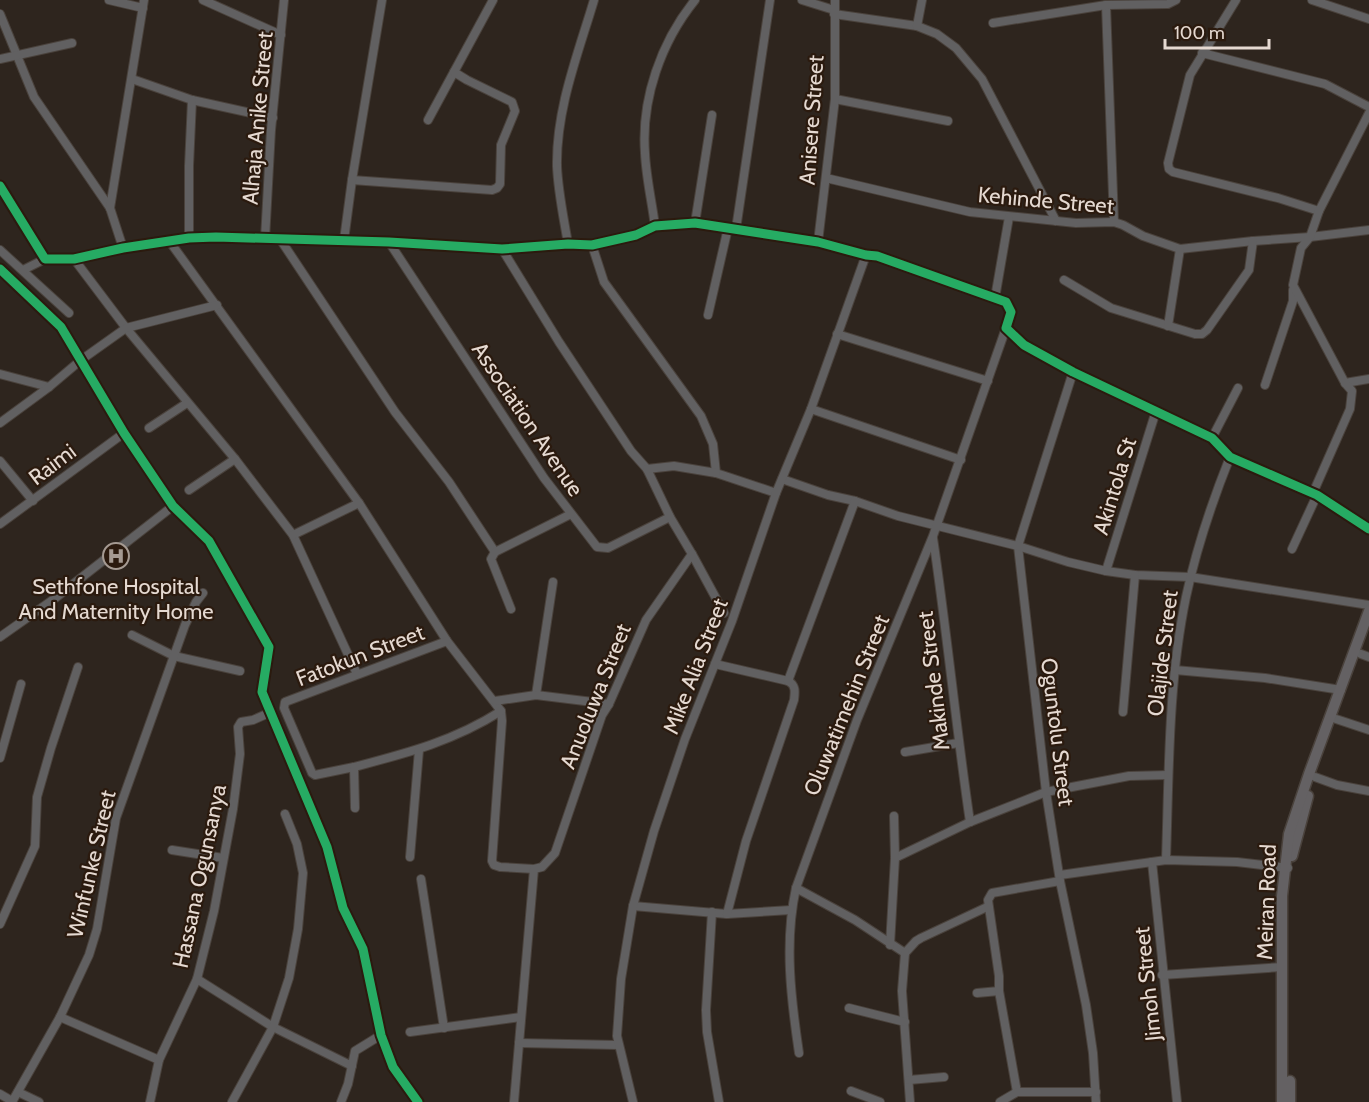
<svg xmlns="http://www.w3.org/2000/svg" width="1369" height="1102" viewBox="0 0 1369 1102" font-family="Cabin,sans-serif">
<rect width="100%" height="100%" fill="#2e251e"/>
<g fill="none" stroke-linecap="round" stroke-linejoin="round">
<defs>
<g id="street">
<polyline points="109,0 143,8"/>
<polyline points="203,0 281,35"/>
<polyline points="802,0 834,10"/>
<polyline points="1236,0 1190,75 1168,163 1169,169 1173,172 1278,198 1319,211"/>
<polyline points="1312,0 1369,19"/>
<polyline points="1106,5 1114,222"/>
<polyline points="0,14 34,97 110,208 123,248"/>
<polyline points="834,14 917,26 937,34 956,48 982,79 1056,221"/>
<polyline points="993,23 1106,5 1168,4 1176,0"/>
<polyline points="917,26 922,0"/>
<polyline points="1202,53 1325,84 1369,107"/>
<polyline points="0,59 72,43"/>
<polyline points="132,79 192,100 273,118"/>
<polyline points="835,99 948,121"/>
<polyline points="428,120 454,72"/>
<polyline points="826,178 970,212 1076,223 1114,222 1123,225 1143,236 1180,249 1253,241 1310,237 1369,230"/>
<polyline points="352,180 492,190 497,188 500,184 501,145 515,111 512,102 467,80 454,72 493,0"/>
<polyline points="0,186 45,259 74,259 123,248 189,238 216,237 389,242 502,249 568,244 592,245 636,235 655,226 695,223 818,242 866,255 877,256 1006,302 1011,312 1006,328 1024,345 1073,372 1212,438 1230,457 1317,495 1369,529"/>
<polyline points="110,208 144,0"/>
<polyline points="695,223 712,115"/>
<path d="M 655,226 C 652,202 646,177 645,153 C 641,99 661,42 695,0"/>
<polyline points="736,229 770,0"/>
<polyline points="189,238 189,166 192,100"/>
<polyline points="265,239 271,130 284,0"/>
<polyline points="280,239 395,412 449,482 495,552"/>
<polyline points="344,240 352,180 382,0"/>
<polyline points="170,242 359,503 447,641 501,711 502,721 492,861 494,865 500,867 534,869"/>
<polyline points="389,242 544,478 597,547 608,548 670,517"/>
<polyline points="818,242 835,99 835,0"/>
<path d="M 568,244 C 564,219 558,192 557,166 C 556,109 578,54 594,0"/>
<polyline points="592,245 604,282 701,416 713,444 716,473 776,493"/>
<polyline points="502,249 559,342 631,451 647,469 670,517 692,554 646,620 609,704 602,715 555,853 542,867 534,869 514,1102"/>
<polyline points="0,250 69,313"/>
<polyline points="74,259 126,328 235,459 293,535 357,674"/>
<polyline points="0,269 61,327 124,433 173,506 209,541 269,647 262,692 327,847 343,908 363,949 381,1035 393,1067 418,1102"/>
<polyline points="23,270 45,259"/>
<polyline points="1064,280 1111,308 1195,334 1202,334 1207,330 1249,270 1253,241"/>
<polyline points="995,298 1009,217"/>
<polyline points="708,315 728,228"/>
<polyline points="1168,326 1180,249"/>
<polyline points="837,334 988,381"/>
<polyline points="1073,372 1018,546 1046,792 1060,881 1086,1005 1093,1053 1096,1102"/>
<polyline points="0,374 49,387"/>
<polyline points="1345,383 1369,379"/>
<polyline points="1265,385 1293,301 1293,290"/>
<polyline points="811,409 961,460"/>
<polyline points="0,423 49,387 81,360 126,328 217,305"/>
<polyline points="149,428 187,403"/>
<polyline points="1212,438 1238,388"/>
<polyline points="0,461 33,501"/>
<polyline points="647,469 674,466 716,473"/>
<polyline points="782,479 828,495 855,501 898,516 1018,546 1068,562 1106,571 1135,575 1190,577 1369,605"/>
<polyline points="189,490 235,459"/>
<polyline points="1313,493 1350,409 1352,391 1345,383 1293,285 1301,248 1310,237 1319,211 1369,113"/>
<polyline points="0,524 124,433"/>
<polyline points="293,535 359,503"/>
<path d="M 933,538 C 947,632 956,727 970,822"/>
<polyline points="1292,549 1317,495"/>
<polyline points="692,554 724,613"/>
<polyline points="1106,571 1156,411"/>
<polyline points="511,609 491,559 495,552 571,514"/>
<polyline points="132,635 174,656 240,671"/>
<polyline points="0,637 54,599 173,506"/>
<polyline points="1361,654 1369,657"/>
<polyline points="715,664 788,681"/>
<polyline points="1175,670 1265,678 1341,690"/>
<polyline points="536,695 553,582"/>
<polyline points="495,701 536,695 609,704"/>
<polyline points="1123,712 1135,575"/>
<polyline points="1336,719 1369,730"/>
<polyline points="905,752 958,743"/>
<polyline points="0,758 21,684"/>
<polyline points="354,767 315,775 312,773 284,708 285,702 447,641"/>
<polyline points="1315,777 1337,785 1369,791"/>
<path d="M 355,808 L 354,767 C 407,753 454,741 501,711"/>
<polyline points="172,850 223,858"/>
<polyline points="410,857 419,750"/>
<polyline points="895,858 970,822 1046,792 1129,776 1168,775"/>
<path d="M 1166,860 C 1169,773 1168,683 1186,597 C 1196,550 1212,502 1230,457"/>
<polyline points="1152,862 1177,1102"/>
<polyline points="1060,875 1166,860 1237,862 1288,868"/>
<polyline points="421,879 444,1028"/>
<polyline points="796,888 855,920 905,953 916,941 921,938 987,907"/>
<polyline points="633,906 727,914 791,910"/>
<polyline points="712,912 706,1010 707,1032 719,1102"/>
<path d="M 727,914 L 746,841 L 794,700 C 795,692 796,685 788,681 L 855,501"/>
<polyline points="0,924 35,846 37,797 51,748 78,667"/>
<polyline points="890,945 895,858 894,816"/>
<polyline points="905,953 902,991 910,1102"/>
<polyline points="1162,975 1283,967"/>
<polyline points="197,979 273,1027 352,1066"/>
<polyline points="977,993 999,991"/>
<polyline points="849,1008 905,1022"/>
<polyline points="60,1017 159,1060"/>
<polyline points="410,1032 521,1017"/>
<polyline points="519,1043 618,1045"/>
<path d="M 799,1053 C 791,999 784,942 796,888 L 857,720 L 933,536 L 1006,328"/>
<polyline points="909,1080 944,1077"/>
<polyline points="851,1091 880,1102"/>
<polyline points="18,1092 39,1102"/>
<polyline points="1017,1092 999,991 999,976 988,900 992,893 1060,881"/>
<polyline points="0,1094 12,1101"/>
<polyline points="12,1102 60,1017 89,955 97,929 116,818 185,625 196,602 203,593"/>
<polyline points="150,1102 159,1060 197,979 214,911 233,809 240,754 238,727 241,722 253,720 271,712"/>
<polyline points="232,1102 273,1027 289,978 298,929 303,873 297,844 285,814"/>
<polyline points="341,1102 348,1084 355,1051 381,1035"/>
<polyline points="633,1102 617,1036 621,979 633,906 654,831 685,739 732,621 776,493 811,409 866,255"/>
<polyline points="1000,1102 1017,1092 1096,1092"/>
</g>
<g id="secondary">
<polyline points="1292,856 1308,796"/>
<polyline points="1290,1081 1290,1102"/>
<polyline points="1282,1102 1282,896 1289,834 1309,774 1369,611"/>
</g>
</defs>
<!-- street casing -->
<use href="#street" stroke="#4a423c" stroke-width="10"/>
<!-- secondary casing -->
<use href="#secondary" stroke="#4a423c" stroke-width="13"/>
<!-- street -->
<use href="#street" stroke="#616061" stroke-width="8"/>
<!-- secondary -->
<use href="#secondary" stroke="#646163" stroke-width="10"/>
<defs>
<g id="cycleway">
<polyline points="0,186 45,259 74,259 123,248 189,238 216,237 389,242 502,249 568,244 592,245 636,235 655,226 695,223 818,242 866,255 877,256 1006,302 1011,312 1006,328 1024,345 1073,372 1212,438 1230,457 1317,495 1369,529"/>
<polyline points="0,269 61,327 124,433 173,506 209,541 269,647 262,692 327,847 343,908 363,949 381,1035 393,1067 418,1102"/>
</g>
</defs>
<!-- cycleway casing -->
<use href="#cycleway" stroke="#2b1a0e" stroke-width="13"/>
<!-- cycleway -->
<use href="#cycleway" stroke="#26ab63" stroke-width="9"/>
</g>
<!-- icons -->
<defs>
<symbol id="hospital-ring" viewBox="-11 -11 22 22"><circle r="9.5" fill="#2b1a0e" stroke="#a59a92" stroke-width="1.5"/><path d="M-5-5h3v3.5h4V-5h3V5h-3V1.5h-4V5h-3Z" fill="#a59a92"/></symbol>
</defs>
<g fill-rule="evenodd">
<use href="#hospital-ring" x="101" y="541" width="30" height="30"/>
</g>
<g text-anchor="middle" stroke-width="4.5" stroke-linejoin="round" paint-order="stroke">
<!-- street labels -->
<g font-size="22" fill="#e5d9d1" stroke="#2b1a0e">
<text transform="translate(257 118) rotate(-85)" y="8">Alhaja Anike Street</text>
<text transform="translate(811 120) rotate(-86)" y="8">Anisere Street</text>
<text transform="translate(1046 200) rotate(5)" y="8">Kehinde Street</text>
<text transform="translate(528 419) rotate(56)" y="8">Association Avenue</text>
<text transform="translate(52 464) rotate(-37)" y="8">Raimi</text>
<text transform="translate(1114 486) rotate(-73)" y="8">Akintola St</text>
<text transform="translate(1162 653) rotate(-83)" y="8">Olajide Street</text>
<text transform="translate(360 655) rotate(-21)" y="8">Fatokun Street</text>
<text transform="translate(695 666) rotate(-69)" y="8">Mike Alia Street</text>
<text transform="translate(933 681) rotate(-97)" y="8">Makinde Street</text>
<text transform="translate(595 696) rotate(-68)" y="8">Anuoluwa Street</text>
<text transform="translate(846 705) rotate(-68)" y="8">Oluwatimehin Street</text>
<text transform="translate(1058 732) rotate(83)" y="8">Oguntolu Street</text>
<text transform="translate(91 864) rotate(-77)" y="8">Winfunke Street</text>
<text transform="translate(199 876) rotate(-78)" y="8">Hassana Ogunsanya</text>
<text transform="translate(1266 902) rotate(-88)" y="8">Meiran Road</text>
<text transform="translate(1147 984) rotate(-96)" y="8">Jimoh Street</text>
</g>
<!-- poi labels -->
<g font-size="22" fill="#e5d9d1" stroke="#2b1a0e">
<text x="116" y="594">Sethfone Hospital<tspan x="116" dy="25">And Maternity Home</tspan></text>
</g>
</g>
<!-- scale -->
<path d="M1165 39v9h104v-9" fill="none" stroke="#e5d9d1" stroke-width="3"/>
<text x="1174" y="39" font-size="18" fill="#e5d9d1" stroke="#2b1a0e" stroke-width="4.5" paint-order="stroke">100 m</text>
</svg>
